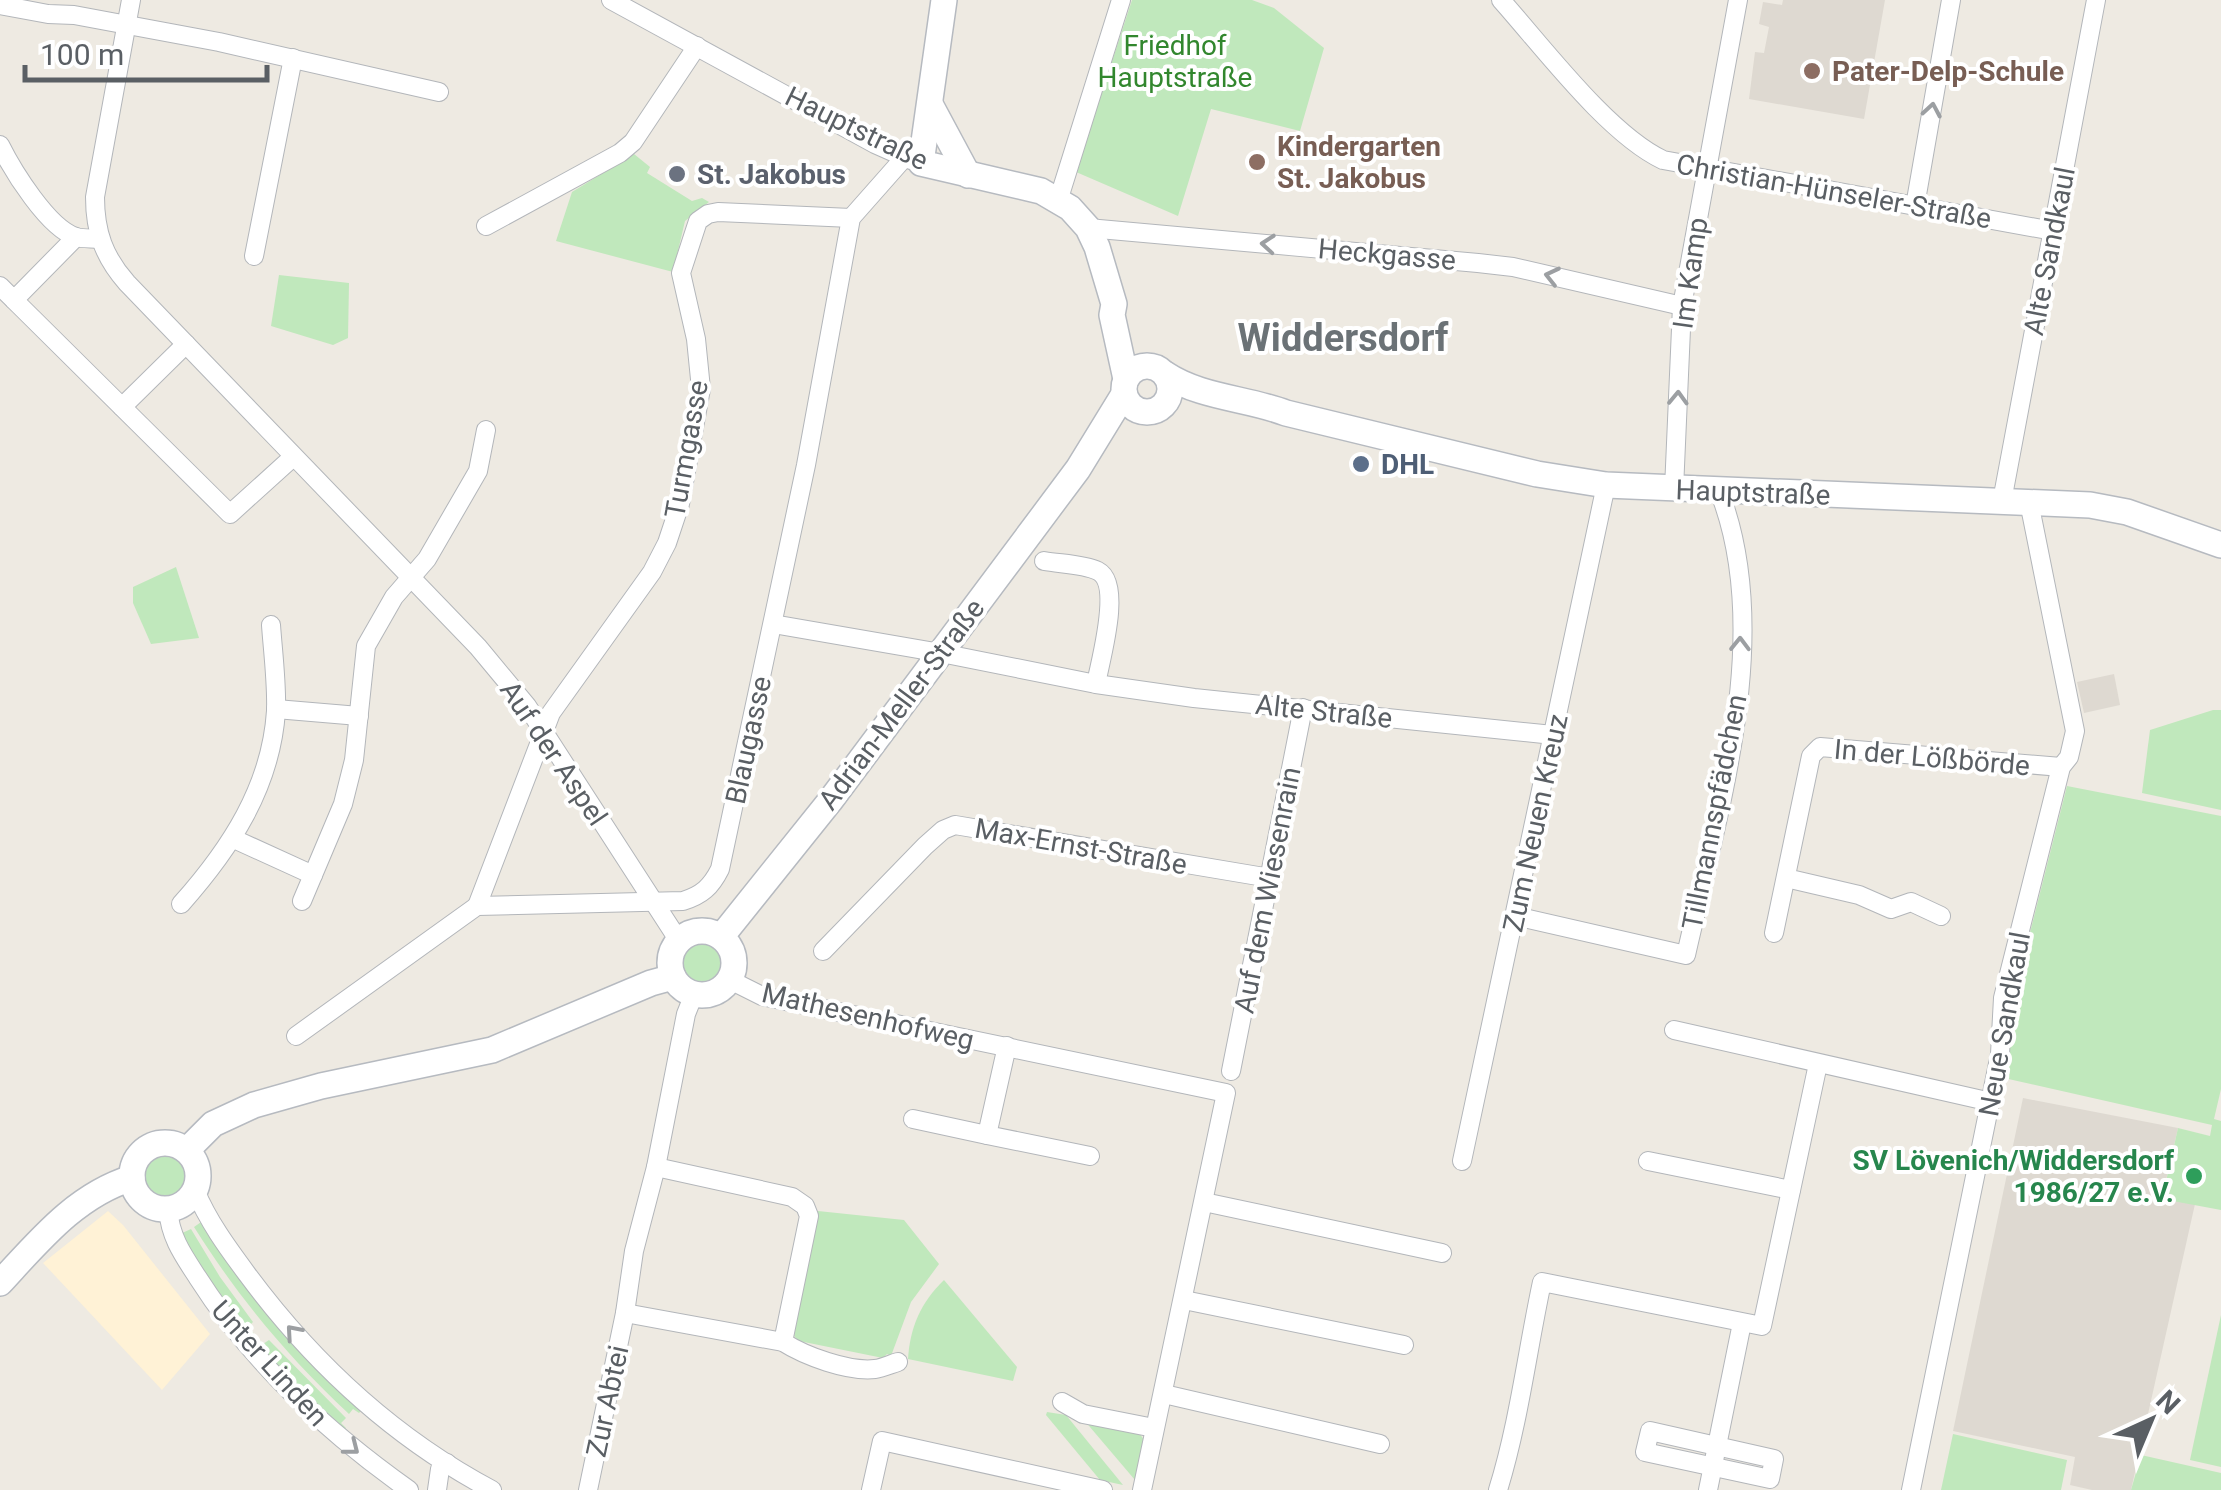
<svg xmlns="http://www.w3.org/2000/svg" width="2221" height="1490" viewBox="0 0 2221 1490" font-family="Roboto,sans-serif">
<rect width="100%" height="100%" fill="#eeeae2"/>
<!-- commercial -->
<polygon fill="#fff2d6" points="108,1211 123,1225 210,1334 162,1390 43,1263"/>
<!-- education -->
<g fill="#ded9d1">
<polygon points="1783,0 1885,0 1864,119 1749,99 1755,52 1764,53 1769,27 1759,24 1763,2 1782,5"/>
<polygon points="2114,674 2120,705 2084,713 2077,682"/>
<polygon points="2023,1098 2178,1128 2162,1198 2195,1204 2131,1490 2092,1490 2070,1485 2075,1457 1953,1431"/>
</g>
<!-- green -->
<g fill="#c0e8bc">
<polygon points="1132,0 1252,0 1274,8 1324,48 1300,131 1211,109 1178,216 1076,172"/>
<polygon points="634,154 650,167 647,173 692,201 702,198 709,202 685,221 673,272 556,241 572,192"/>
<polygon points="279,275 349,283 348,338 333,345 271,326"/>
<polygon points="176,567 199,638 151,644 133,603 133,587"/>
<polygon points="2213,710 2221,710 2221,810 2142,793 2150,730"/>
<polygon points="2067,786 2221,816 2221,1089 2214,1119 2221,1121 2221,1210 2162,1199 2178,1128 2210,1136 2212,1125 2004,1078 2010,1012"/>
<circle cx="702" cy="962" r="22"/>
<circle cx="164" cy="1175" r="22"/>
<polygon points="818,1211 904,1220 939,1264 911,1302 891,1356 887,1354 883,1358 799,1341 794,1336"/>
<path d="M 204,1220 L 363,1409 L 359,1413 L 353,1409 L 349,1414 C 288,1357 238,1297 194,1227 Z"/>
<polygon points="191,1229 220,1277 253,1322 248,1327 263,1344 269,1340 346,1418 341,1423 346,1428 342,1433 295,1389 221,1301 180,1234"/>
<path d="M 944,1280 L 1017,1367 L 1013,1381 L 908,1359 C 910,1327 921,1302 944,1280 Z"/>
<polygon points="2221,1315 2221,1467 2190,1460"/>
<polygon points="1047,1412 1066,1415 1123,1485 1100,1480 1046,1415"/>
<polygon points="1084,1420 1138,1431 1144,1440 1135,1480"/>
<polygon points="1953,1434 2067,1460 2061,1490 1941,1490"/>
<polygon points="2141,1455 2221,1473 2221,1490 2131,1490"/>
</g>
<g fill="none" stroke-linecap="round" stroke-linejoin="round">
<defs>
<g id="street">
<path d="M 131,0 L 95,197 C 95,232 104,257 127,283 L 478,647 L 527,706 L 679,941"/>
<polyline points="611,0 875,144 911,160"/>
<path d="M 1501,0 C 1543,47 1608,134 1663,160 L 2053,231"/>
<polyline points="0,5 48,14 74,15 219,42 439,92"/>
<path d="M 0,145 C 13,171 48,228 76,237 C 83,239 92,238 100,239"/>
<polyline points="1059,198 1121,0"/>
<polyline points="1915,206 1951,0"/>
<polyline points="486,226 620,153 633,142 697,46"/>
<polyline points="1088,228 1478,263 1513,267 1682,306"/>
<polyline points="254,256 293,58"/>
<polyline points="0,286 14,300 76,237"/>
<polyline points="14,300 230,514 293,457"/>
<polyline points="122,407 186,344"/>
<polyline points="1674,489 1682,306 1738,0"/>
<polyline points="2002,501 2096,0"/>
<path d="M 1044,561 C 1060,564 1083,564 1098,571 C 1123,584 1100,661 1096,684"/>
<polyline points="773,624 941,653 1096,684 1194,698 1553,735"/>
<polyline points="276,709 359,716"/>
<polyline points="234,839 313,875"/>
<polyline points="1786,878 1859,895 1891,909 1911,902 1941,916"/>
<polyline points="302,901 343,804 354,760 366,646 394,597 427,559 478,471 486,430"/>
<path d="M 181,904 C 230,849 271,787 276,711 C 277,683 273,653 271,625"/>
<polyline points="477,906 551,713 652,572 667,543 680,504 701,389 696,339 681,273 698,221 708,214 718,212 851,218"/>
<path d="M 1515,916 L 1686,955 C 1718,812 1775,633 1719,491"/>
<polyline points="1774,933 1811,756 1820,747 2061,767"/>
<polyline points="823,951 925,846 943,830 955,825 1270,878"/>
<polyline points="730,980 762,996 1226,1093 1142,1490"/>
<polyline points="1674,1030 1991,1102"/>
<path d="M 296,1036 L 477,906 L 683,901 C 702,895 711,887 720,869 L 806,465 L 851,218 L 904,158"/>
<polyline points="1007,1046 987,1135 1090,1156"/>
<polyline points="1231,1071 1303,708"/>
<polyline points="913,1119 987,1135"/>
<polyline points="1462,1161 1606,485"/>
<polyline points="1648,1161 1791,1190"/>
<polyline points="656,1167 792,1197 805,1206 809,1216 783,1342"/>
<path d="M 195,1190 C 208,1221 227,1247 247,1274 C 313,1363 394,1438 492,1490"/>
<polyline points="1204,1202 1442,1253"/>
<path d="M 168,1209 C 170,1237 183,1255 198,1278 C 253,1364 326,1431 409,1490"/>
<polyline points="1184,1300 1404,1345"/>
<path d="M 625,1313 L 783,1342 C 805,1356 848,1372 875,1369 C 883,1368 891,1364 898,1362"/>
<polyline points="1164,1394 1380,1444"/>
<polyline points="1062,1402 1083,1414 1154,1428"/>
<polygon points="1650,1431 1774,1459 1770,1479 1645,1452"/>
<polyline points="437,1490 440,1469 447,1463"/>
<polyline points="588,1490 625,1313 634,1251 656,1167 686,1014 694,994"/>
<polyline points="871,1490 882,1441 1103,1490"/>
<path d="M 1498,1490 C 1519,1422 1527,1352 1542,1282 L 1762,1326 L 1818,1064"/>
<polyline points="1708,1490 1742,1323"/>
<polyline points="1911,1490 2000,1054 2003,998 2061,767 2069,757 2075,731 2029,502"/>
</g>
<g id="secondary">
<polyline points="944,0 921,163 1041,191 1070,208 1088,228 1097,247 1114,304 1112,315 1126,379"/>
<polyline points="931,106 968,175"/>
<circle cx="1147" cy="389" r="23"/>
<path d="M 1165,374 C 1201,398 1247,398 1286,413 L 1537,474 L 1606,485 L 2090,505 L 2127,512 L 2221,545"/>
<circle cx="702" cy="963" r="32"/>
<polyline points="721,937 830,801 1078,469 1124,394"/>
<circle cx="165" cy="1176" r="33"/>
<polyline points="187,1150 213,1124 254,1105 321,1086 492,1050 651,983 673,977"/>
<path d="M 0,1283 C 39,1241 76,1195 132,1178"/>
</g>
</defs>
<!-- street casing -->
<use href="#street" stroke="#b3b6ba" stroke-width="20"/>
<!-- secondary casing -->
<use href="#secondary" stroke="#b6bac0" stroke-width="28"/>
<!-- street -->
<use href="#street" stroke="#fff" stroke-width="18"/>
<!-- secondary -->
<use href="#secondary" stroke="#fff" stroke-width="25"/>
</g>
<!-- one-way arrows -->
<defs><path id="oneway-chevron" d="M-2-3.5L2.5 0L-2 3.5" fill="none" stroke-width="1.6" stroke-linecap="round" stroke-linejoin="round" transform="scale(2.5)"/></defs>
<g stroke="#9c9fa2">
<use href="#oneway-chevron" transform="translate(1932 110) rotate(-80)"/>
<use href="#oneway-chevron" transform="translate(1268 244) rotate(-175)"/>
<use href="#oneway-chevron" transform="translate(1552 276) rotate(-167)"/>
<use href="#oneway-chevron" transform="translate(1678 398) rotate(-88)"/>
<use href="#oneway-chevron" transform="translate(1740 644) rotate(-89)"/>
<use href="#oneway-chevron" transform="translate(293 1332) rotate(-131)"/>
<use href="#oneway-chevron" transform="translate(352 1448) rotate(38)"/>
</g>
<!-- markers -->
<g fill="#8d6e63" stroke="#fff" stroke-width="4">
<circle cx="1812" cy="71" r="10"/>
<circle cx="1257" cy="162" r="10"/>
</g>
<circle fill="#6b7280" stroke="#fff" stroke-width="4" cx="677" cy="174" r="10"/>
<circle fill="#5c6f8a" stroke="#fff" stroke-width="4" cx="1361" cy="464" r="10"/>
<circle fill="#2e9e5b" stroke="#fff" stroke-width="4" cx="2194" cy="1176" r="10"/>
<g text-anchor="middle" stroke-width="8" stroke-linejoin="round" paint-order="stroke">
<!-- park labels -->
<g font-size="28" fill="#32872e" stroke="#fff">
<text x="1175" y="55">Friedhof<tspan x="1175" dy="32">Hauptstraße</tspan></text>
</g>
<!-- education labels -->
<g font-size="28" font-weight="bold" fill="#785e54" stroke="#fff" text-anchor="start">
<text x="1832" y="81">Pater-Delp-Schule</text>
<text x="1277" y="156">Kindergarten<tspan x="1277" dy="32">St. Jakobus</tspan></text>
</g>
<!-- street labels -->
<g font-size="28" fill="#5a5f64" stroke="#fff">
<text transform="translate(857 128) rotate(26)" y="10">Hauptstraße</text>
<text transform="translate(1834 191) rotate(10)" y="10">Christian-Hünseler-Straße</text>
<text transform="translate(2049 251) rotate(-79)" y="10">Alte Sandkaul</text>
<text transform="translate(1387 254) rotate(5)" y="10">Heckgasse</text>
<text transform="translate(1690 273) rotate(-82)" y="10">Im Kamp</text>
<text transform="translate(686 449) rotate(-80)" y="10">Turmgasse</text>
<text transform="translate(1753 492) rotate(2)" y="10">Hauptstraße</text>
<text transform="translate(901 704) rotate(-53)" y="10">Adrian-Meller-Straße</text>
<text transform="translate(1324 711) rotate(6)" y="10">Alte Straße</text>
<text transform="translate(748 740) rotate(-78)" y="10">Blaugasse</text>
<text transform="translate(554 753) rotate(56)" y="10">Auf der Aspel</text>
<text transform="translate(1932 757) rotate(5)" y="10">In der Lößbörde</text>
<text transform="translate(1714 812) rotate(-79)" y="10">Tillmannspfädchen</text>
<text transform="translate(1535 823) rotate(-78)" y="10">Zum Neuen Kreuz</text>
<text transform="translate(1081 846) rotate(10)" y="10">Max-Ernst-Straße</text>
<text transform="translate(1267 890) rotate(-79)" y="10">Auf dem Wiesenrain</text>
<text transform="translate(868 1016) rotate(13)" y="10">Mathesenhofweg</text>
<text transform="translate(2004 1024) rotate(-80)" y="10">Neue Sandkaul</text>
<text transform="translate(270 1363) rotate(48)" y="10">Unter Linden</text>
<text transform="translate(607 1401) rotate(-78)" y="10">Zur Abtei</text>
</g>
<!-- worship labels -->
<g font-size="28" font-weight="bold" fill="#5b616d" stroke="#fff" text-anchor="start">
<text x="697" y="184">St. Jakobus</text>
</g>
<!-- service labels -->
<g font-size="28" font-weight="bold" fill="#4e5e75" stroke="#fff" text-anchor="start">
<text x="1381" y="474">DHL</text>
</g>
<!-- leisure labels -->
<g font-size="28" font-weight="bold" fill="#27864d" stroke="#fff" text-anchor="end">
<text x="2174" y="1170">SV Lövenich/Widdersdorf<tspan x="2174" dy="32">1986/27 e.V.</tspan></text>
</g>
<!-- district labels -->
<g font-size="38" font-weight="bold" fill="#6b7276" stroke="#fff">
<text x="1343" y="351">Widdersdorf</text>
</g>
</g>
<!-- north arrow -->
<g transform="translate(2151 1420) rotate(44)" stroke="#ffffff" stroke-width="8" paint-order="stroke">
<path d="M0-8L18 38L0 25L-18 38Z" fill="#5a5f64"/>
<text y="-15" font-size="28" font-weight="bold" text-anchor="middle" fill="#5a5f64">N</text>
</g>
<!-- scale -->
<path d="M25 65v15h242v-15" fill="none" stroke="#5a5f64" stroke-width="5"/>
<text x="40" y="65" font-size="30" fill="#5a5f64" stroke="#ffffff" stroke-width="8" paint-order="stroke">100 m</text>
</svg>
